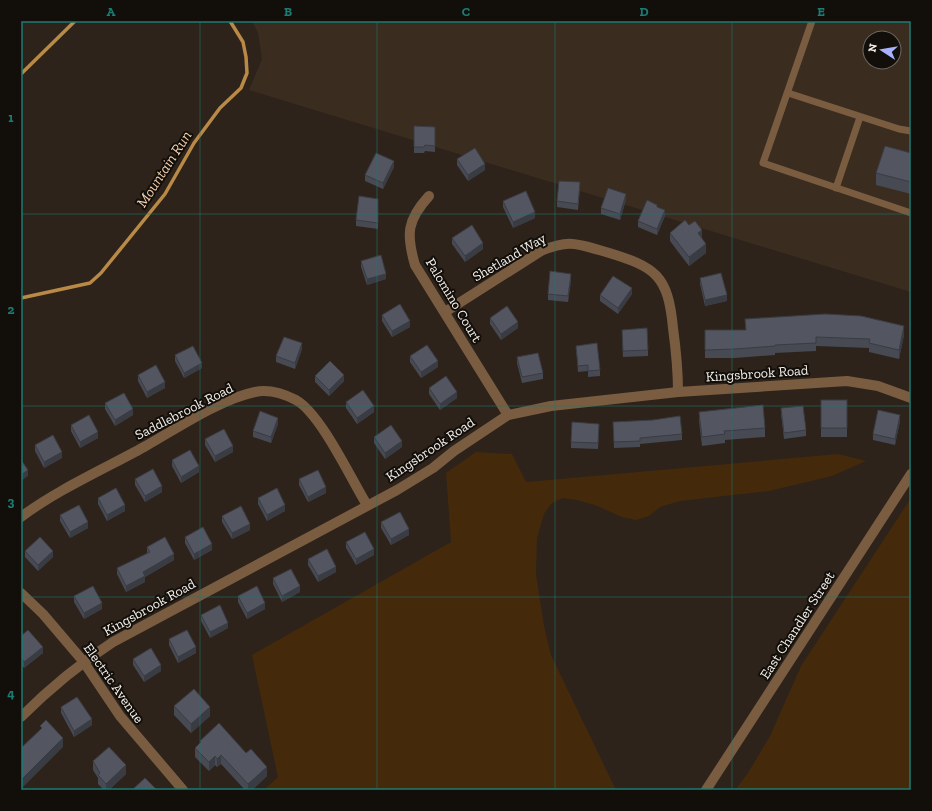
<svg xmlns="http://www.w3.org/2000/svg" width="932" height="811" viewBox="0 0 932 811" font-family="'Zilla Slab',serif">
<rect width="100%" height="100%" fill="#2d231b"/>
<!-- built -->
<path fill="#3a2c1f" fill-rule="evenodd" d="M 252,21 L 911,21 L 911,292 L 249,90 L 262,59 L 258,33 ZM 870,38 L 894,38 L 894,62 L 870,62 Z"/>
<!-- green -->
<g fill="#45290b">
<polygon points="476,452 512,454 526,482 838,454 866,461 832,476 769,491 680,501 660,507 649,516 636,520 622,517 595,505 577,500 563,498 552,503 544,514 537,538 536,574 544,626 551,655 616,790 264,790 278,777 252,655 451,542 446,473"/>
<polygon points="911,498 911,790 735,790 748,773 770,736 801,666"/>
</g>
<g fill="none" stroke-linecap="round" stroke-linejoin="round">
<!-- stream -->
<g stroke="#b98946" stroke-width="3.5">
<polyline points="21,74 75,21"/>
<polyline points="21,298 90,283 101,273 165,194 194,143 220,108 241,88 247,73 246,57 243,42 230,21"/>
</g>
<!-- service -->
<g stroke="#7a5c41" stroke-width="7">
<polyline points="812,21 763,163 911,213"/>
<polyline points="788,93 899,129 911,131"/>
<polyline points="836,188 860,117"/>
</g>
<!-- minor -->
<g stroke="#7a5c41" stroke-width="10">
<path d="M 429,196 C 407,220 406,234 415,265 L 508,415"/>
<path d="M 445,312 L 541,251 C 570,239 577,244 606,252 C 656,267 668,275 673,328 C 676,350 678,371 678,392"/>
<path d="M 21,517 C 55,491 106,468 144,447 C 176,429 220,399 255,392 C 269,389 284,394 296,400 C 321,414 351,479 367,505"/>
<polyline points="21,593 43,614 83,661 120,716 183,790"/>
<path d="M 21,717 C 50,688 79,664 113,642 L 397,490 L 433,468 L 454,451 L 508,415 L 551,406 L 678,392 L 847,381 L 878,386 L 911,398"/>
</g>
<!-- tertiary -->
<polyline stroke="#7a5c41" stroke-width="10" points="706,790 911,474"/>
</g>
<!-- wall -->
<g fill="#474953">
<polygon points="414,126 435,127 435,152 425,151 424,153 414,153"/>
<polygon points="911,153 911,194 876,185 876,173"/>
<polygon points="457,159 485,170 468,181 457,165"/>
<polygon points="394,167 383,189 365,181 365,175"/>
<polygon points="580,188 578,210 557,207 557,201"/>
<polygon points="378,199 378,229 356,226 356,220"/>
<polygon points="626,200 620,220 601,214 601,208"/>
<polygon points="503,201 535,218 513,228 503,207"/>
<polygon points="665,216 657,235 638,227 638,221"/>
<polygon points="670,233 702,239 706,253 689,266 670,241"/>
<polygon points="452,238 483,249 465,262 452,244"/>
<polygon points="361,261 386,279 367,285 361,267"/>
<polygon points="700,278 727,301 705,306 700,284"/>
<polygon points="571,280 568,302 548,300 548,294"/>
<polygon points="632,294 618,314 600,301 600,295"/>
<polygon points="382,315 410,327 392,337 382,321"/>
<polygon points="490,318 518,328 501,340 490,324"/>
<polygon points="745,319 904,335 899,359 869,352 869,348 816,346 816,351 775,353 775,355 735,358 705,358 705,330 746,330"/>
<polygon points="622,336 648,350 648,356 623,357"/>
<polygon points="576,346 600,370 600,376 588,377 588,371 578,372"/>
<polygon points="302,349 295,369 276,362 276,356"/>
<polygon points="175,355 202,368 184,378 175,361"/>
<polygon points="410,356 438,367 421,378 410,362"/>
<polygon points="517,357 543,373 543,379 522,383 517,363"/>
<polygon points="138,375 165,388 147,398 138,381"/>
<polygon points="315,376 344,381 329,396 315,382"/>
<polygon points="429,388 457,398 440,410 429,394"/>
<rect x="821" y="400" width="26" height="37"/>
<polygon points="346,402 374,412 357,424 346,408"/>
<polygon points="105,403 133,415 115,426 105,409"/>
<polygon points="781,408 806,430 806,436 784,439 781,414"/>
<polygon points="699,412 765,428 765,437 725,440 725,443 702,446 699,421"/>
<polygon points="900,421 895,445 873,440 873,434"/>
<polygon points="613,422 682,434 682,440 640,444 640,447 614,448"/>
<polygon points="278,424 271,443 253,437 253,431"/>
<polygon points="71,425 98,438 80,448 71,431"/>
<polygon points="599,429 598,449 571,448 571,442"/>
<polygon points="374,437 402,447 385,459 374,443"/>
<polygon points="205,439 233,452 215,462 205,445"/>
<polygon points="35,445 62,458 44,468 35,451"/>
<polygon points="172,460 199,472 181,483 172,466"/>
<polygon points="135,479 162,492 145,502 135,485"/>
<polygon points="299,479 326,493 308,502 299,485"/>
<polygon points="98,498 125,511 107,521 98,504"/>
<polygon points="258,498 285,511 267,521 258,504"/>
<polygon points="60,515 88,528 70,538 60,521"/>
<polygon points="222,516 250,530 232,539 222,522"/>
<polygon points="381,522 409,535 391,545 381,528"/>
<polygon points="185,537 212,550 194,560 185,543"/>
<polygon points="346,542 374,555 356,565 346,548"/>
<polygon points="147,547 174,560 145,577 145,582 126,592 117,574 117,568 147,554"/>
<polygon points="25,551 53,557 38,571 25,557"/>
<polygon points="308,559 336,572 318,582 308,565"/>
<polygon points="273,578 300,592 282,602 273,584"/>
<polygon points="74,596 102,609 84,619 74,602"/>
<polygon points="238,596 265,609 247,619 238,602"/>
<polygon points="201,615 228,628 210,638 201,621"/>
<polygon points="21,636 43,653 24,668 21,664"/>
<polygon points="169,639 196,653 178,663 169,645"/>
<polygon points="133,659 161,671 144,682 133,665"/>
<polygon points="174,706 210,716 191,733 174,715"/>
<polygon points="61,707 92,725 74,737 61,713"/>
<polygon points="200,741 267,776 252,790 245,790 221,764 217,767 215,765 209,771 195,757 195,748 200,743"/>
<polygon points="93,761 126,774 109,790 104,790 98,784 98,778 93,770"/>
</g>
<!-- shaded-wall -->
<g fill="#3a3c44">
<polygon points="394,161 394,167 383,189 383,183"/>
<polygon points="485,164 485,170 468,181 468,175"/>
<polygon points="626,194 626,200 620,220 620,214"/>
<polygon points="665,210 665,216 657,235 657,229"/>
<polygon points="535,212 535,218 513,228 513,222"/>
<polygon points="702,230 702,239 698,233"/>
<polygon points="483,243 483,249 465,262 465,256"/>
<polygon points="706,244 706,253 689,266 689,257"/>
<polygon points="386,274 386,279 367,285 367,279"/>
<polygon points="571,274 571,280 568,302 568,296"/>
<polygon points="632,288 632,294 618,314 618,308"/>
<polygon points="727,295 727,301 705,306 705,300"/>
<polygon points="410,321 410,327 392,337 392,331"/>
<polygon points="518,322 518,328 501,340 501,334"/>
<polygon points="904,326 904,335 899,359 899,350"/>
<polygon points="302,343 302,349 295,369 295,363"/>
<polygon points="438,361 438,367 421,378 421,372"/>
<polygon points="202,363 202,368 184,378 184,373"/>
<polygon points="344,375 344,381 329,396 329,390"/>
<polygon points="165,382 165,388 147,398 147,392"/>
<polygon points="457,392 457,398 440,410 440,404"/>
<polygon points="374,406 374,412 357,424 357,418"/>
<polygon points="133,409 133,415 115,426 115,420"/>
<polygon points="900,415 900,421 895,445 895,439"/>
<polygon points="278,418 278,424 271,443 271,437"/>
<polygon points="98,432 98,438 80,448 80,442"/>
<polygon points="402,441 402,447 385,459 385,453"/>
<polygon points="233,446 233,452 215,462 215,456"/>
<polygon points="62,452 62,458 44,468 44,462"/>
<polygon points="199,466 199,472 181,483 181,477"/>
<polygon points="28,470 28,476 21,481 21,475"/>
<polygon points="162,486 162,492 145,502 145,496"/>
<polygon points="326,487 326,493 308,502 308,497"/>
<polygon points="125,505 125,511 107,521 107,515"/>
<polygon points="285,505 285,511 267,521 267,515"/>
<polygon points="88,522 88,528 70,538 70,532"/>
<polygon points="250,524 250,530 232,539 232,533"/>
<polygon points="409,529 409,535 391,545 391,539"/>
<polygon points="212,544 212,550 194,560 194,554"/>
<polygon points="374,549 374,555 356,565 356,559"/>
<polygon points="53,551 53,557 38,571 38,565"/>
<polygon points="174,554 174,560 145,577 145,582 126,592 126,586 143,572"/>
<polygon points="336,567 336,572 318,582 318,576"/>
<polygon points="300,586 300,592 282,602 282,596"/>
<polygon points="102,603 102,609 84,619 84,613"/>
<polygon points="265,603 265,609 247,619 247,613"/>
<polygon points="228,623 228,628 210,638 210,632"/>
<polygon points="43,647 43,653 24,668 24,662"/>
<polygon points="196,647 196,653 178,663 178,657"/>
<polygon points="161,665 161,671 144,682 144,676"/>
<polygon points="210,707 210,716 191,733 191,724"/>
<polygon points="92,719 92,725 74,737 74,731"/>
<polygon points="63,738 63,747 21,789 21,780"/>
<polygon points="221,755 221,764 217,767 217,759"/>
<polygon points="215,756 215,765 209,771 209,762"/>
<polygon points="126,765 126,774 109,790 106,790 106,784"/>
<polygon points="267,767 267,776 252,790 248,790 248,784"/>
</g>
<!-- building -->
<g fill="#535561" stroke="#3a3c44">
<polygon points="414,126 435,127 435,146 425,145 424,147 414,147"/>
<polygon points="885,146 911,153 911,182 876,173"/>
<polygon points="475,148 485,164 468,175 457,159"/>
<polygon points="376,153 394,161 383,183 365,175"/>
<polygon points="559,181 580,182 578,204 557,201"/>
<polygon points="608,188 626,194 620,214 601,208"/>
<polygon points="526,191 535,212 513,222 503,201"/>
<polygon points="359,196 378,199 378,223 356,220"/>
<polygon points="647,200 657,205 657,207 665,210 657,229 638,221"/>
<polygon points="685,220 689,225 695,221 702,230 698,233 706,244 689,257 670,233"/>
<polygon points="472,225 483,243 465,256 452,238"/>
<polygon points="381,255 386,274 367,279 361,261"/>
<polygon points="550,271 571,274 568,296 548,294"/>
<polygon points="721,273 727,295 705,300 700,278"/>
<polygon points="613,276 632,288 618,308 600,295"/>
<polygon points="400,304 410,321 392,331 382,315"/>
<polygon points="507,306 518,322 501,334 490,318"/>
<polygon points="825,314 861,316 904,326 899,350 869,343 870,339 816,337 816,343 775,345 775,346 735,349 705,350 705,330 746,330 745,319"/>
<polygon points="647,328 648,350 623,351 622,330"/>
<polygon points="284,337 302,343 295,363 276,356"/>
<polygon points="597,343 600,370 588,371 588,365 578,366 576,346"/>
<polygon points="427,345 438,361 421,372 410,356"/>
<polygon points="193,346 202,363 184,373 175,355"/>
<polygon points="538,353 543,373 522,377 517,357"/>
<polygon points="330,361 344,375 329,390 315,376"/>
<polygon points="156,365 165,382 147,392 138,375"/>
<polygon points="446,376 457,392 440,404 429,388"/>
<polygon points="363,390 374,406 357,418 346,402"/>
<polygon points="124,393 133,409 115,420 105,403"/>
<rect x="821" y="400" width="26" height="28"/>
<polygon points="763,405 765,428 724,431 725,434 702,437 699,412"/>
<polygon points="803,406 806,430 784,433 781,408"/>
<polygon points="878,410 900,415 895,439 873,434"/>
<polygon points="260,411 278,418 271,437 253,431"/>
<polygon points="89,415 98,432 80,442 71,425"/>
<polygon points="680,416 682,434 640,438 640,441 614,442 613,422 653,420"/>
<polygon points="572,422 599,424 598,443 571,442"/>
<polygon points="391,425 402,441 385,453 374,437"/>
<polygon points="224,429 233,446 215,456 205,439"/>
<polygon points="53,435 62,452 44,462 35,445"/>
<polygon points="190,450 199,466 181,477 172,460"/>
<polygon points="21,460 28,470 21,475"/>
<polygon points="153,469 162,486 145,496 135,479"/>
<polygon points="318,470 326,487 308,497 299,479"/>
<polygon points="116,488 125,505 107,515 98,498"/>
<polygon points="277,488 285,505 267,515 258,498"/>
<polygon points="79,505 88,522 70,532 60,515"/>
<polygon points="241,506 250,524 232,533 222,516"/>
<polygon points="400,512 409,529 391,539 381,522"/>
<polygon points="203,527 212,544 194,554 185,537"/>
<polygon points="365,532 374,549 356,559 346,542"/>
<polygon points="40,537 53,551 38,565 25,551"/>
<polygon points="165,537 174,554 143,572 145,576 126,586 117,568 150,552 147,547"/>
<polygon points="327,549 336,567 318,576 308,559"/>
<polygon points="291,569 300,586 282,596 273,578"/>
<polygon points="93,586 102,603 84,613 74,596"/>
<polygon points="257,586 265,603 247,613 238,596"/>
<polygon points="220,605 228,623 210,632 201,615"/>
<polygon points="28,630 43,647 24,662 21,658 21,636"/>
<polygon points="187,630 196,647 178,657 169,639"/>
<polygon points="151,648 161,665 144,676 133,659"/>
<polygon points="194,689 210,707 191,724 174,706"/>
<polygon points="77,697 92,719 74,731 61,707"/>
<polygon points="46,720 63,738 21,780 21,748 42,728 40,726"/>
<polygon points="219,723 246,753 251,749 267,767 248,784 221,755 217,759 215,756 209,762 195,748 201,742 200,741"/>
<polygon points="109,747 126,765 106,784 98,775 100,773 93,761"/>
<polygon points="145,778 157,790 132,790"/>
</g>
<!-- grid -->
<path fill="none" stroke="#1b7c74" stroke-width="1" stroke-opacity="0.55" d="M 200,21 L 200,790M 377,21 L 377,790M 555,21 L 555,790M 732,21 L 732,790M 21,214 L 911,214M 21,406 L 911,406M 21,597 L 911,597"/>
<g text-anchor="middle" stroke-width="4" stroke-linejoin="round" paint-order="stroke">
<!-- street labels -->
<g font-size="14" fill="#f7f1eb" stroke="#120e0a">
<text transform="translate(509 257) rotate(-30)" y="5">Shetland Way</text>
<text transform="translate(454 300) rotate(59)" y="5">Palomino Court</text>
<text transform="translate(757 373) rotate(-4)" y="5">Kingsbrook Road</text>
<text transform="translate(184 411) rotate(-27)" y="5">Saddlebrook Road</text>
<text transform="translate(430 449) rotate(-34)" y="5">Kingsbrook Road</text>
<text transform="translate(149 607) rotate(-29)" y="5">Kingsbrook Road</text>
<text transform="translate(797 625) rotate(-57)" y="5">East Chandler Street</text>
<text transform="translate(114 683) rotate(55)" y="5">Electric Avenue</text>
</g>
<!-- water labels -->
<g font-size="15" font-style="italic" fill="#f7d2b1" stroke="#120e0a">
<text transform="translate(164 169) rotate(-57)" y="5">Mountain Run</text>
</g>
</g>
<!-- border -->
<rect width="932" height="811" fill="none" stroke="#120e0a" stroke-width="44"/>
<!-- north arrow -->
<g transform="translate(882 50) rotate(282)"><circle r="19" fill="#120e0a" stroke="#6e6964"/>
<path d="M0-3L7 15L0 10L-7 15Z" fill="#a7b1fc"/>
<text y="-6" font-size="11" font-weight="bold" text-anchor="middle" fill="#f7f1eb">N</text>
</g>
<rect x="22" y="22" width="888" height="767" fill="none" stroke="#1b7c74" stroke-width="1.5"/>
<g font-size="13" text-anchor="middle" font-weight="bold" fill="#1b7c74">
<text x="111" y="16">A</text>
<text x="288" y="16">B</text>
<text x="466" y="16">C</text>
<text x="644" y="16">D</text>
<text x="821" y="16">E</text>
<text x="11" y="122">1</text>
<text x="11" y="314">2</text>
<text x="11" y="506">3</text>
<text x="11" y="698">4</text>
</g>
</svg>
